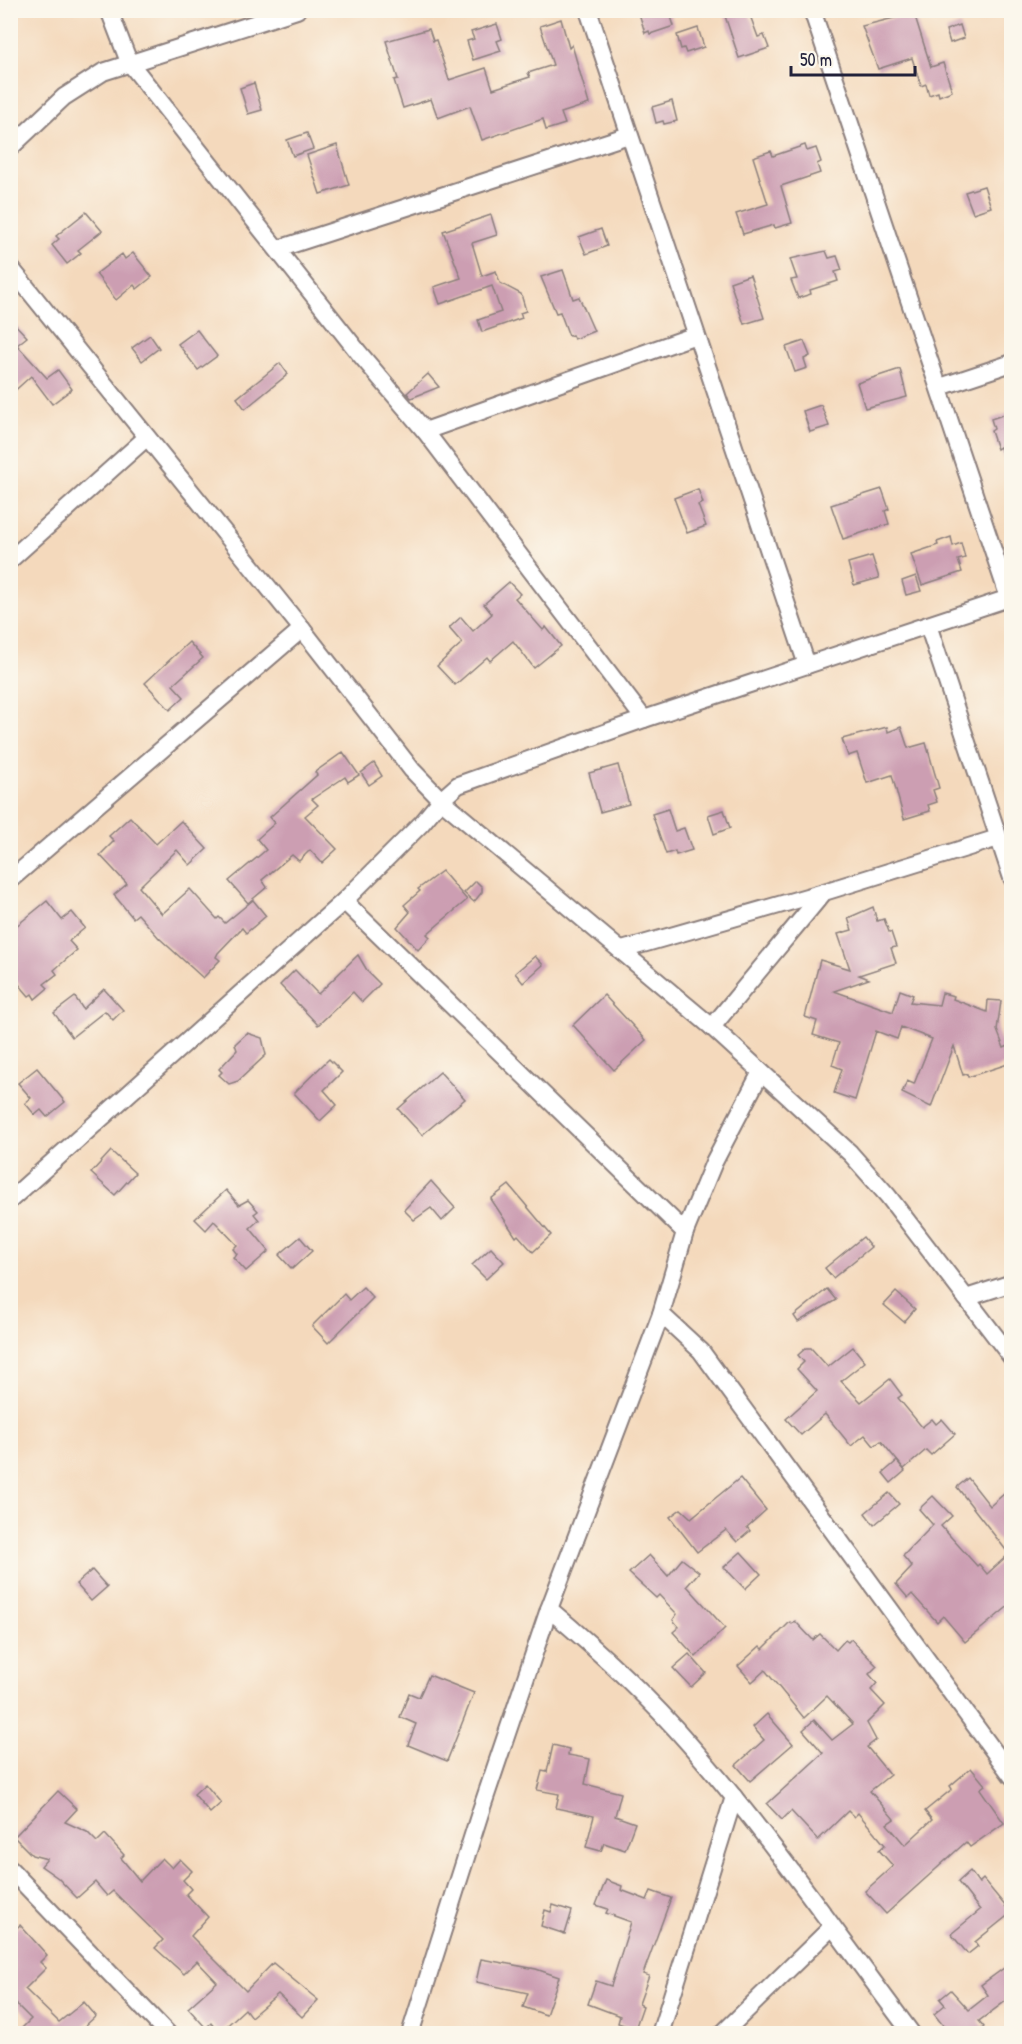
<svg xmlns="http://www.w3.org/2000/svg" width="1022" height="2044" viewBox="0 0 1022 2044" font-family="'Patrick Hand',sans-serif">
<rect width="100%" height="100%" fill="#fbf7ec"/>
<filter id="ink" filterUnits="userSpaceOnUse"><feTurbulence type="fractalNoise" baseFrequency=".0167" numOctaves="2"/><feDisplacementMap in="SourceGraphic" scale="12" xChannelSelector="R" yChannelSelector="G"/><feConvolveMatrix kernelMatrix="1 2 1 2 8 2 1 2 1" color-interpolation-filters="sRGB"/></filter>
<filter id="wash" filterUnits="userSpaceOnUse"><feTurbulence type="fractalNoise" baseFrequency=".008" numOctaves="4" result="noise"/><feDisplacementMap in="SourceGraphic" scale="24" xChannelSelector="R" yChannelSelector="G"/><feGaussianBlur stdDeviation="1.35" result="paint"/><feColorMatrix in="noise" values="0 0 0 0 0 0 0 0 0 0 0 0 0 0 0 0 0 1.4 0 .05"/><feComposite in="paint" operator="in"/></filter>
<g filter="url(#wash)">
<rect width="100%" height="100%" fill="#f4d9bc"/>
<g id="blocks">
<!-- building -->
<g fill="#cc9eb2">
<polygon points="638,10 669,10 674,26 650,34 649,31 645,33"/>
<polygon points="723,10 748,10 758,37 764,35 769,48 739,58"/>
<polygon points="914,13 931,67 943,63 952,91 939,96 938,92 929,95 926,84 921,86 912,58 878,69 862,26"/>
<polygon points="561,19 569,48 572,45 589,104 561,113 565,124 546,130 543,119 482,140 470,106 438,118 431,99 403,108 394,80 398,79 386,41 429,29 433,41 436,40 449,80 486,68 493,89 530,77 528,73 553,65 540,26"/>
<polygon points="497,24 502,39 497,41 501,51 473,60 467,41 474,39 471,32"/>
<polygon points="960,25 964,38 950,43 946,30"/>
<polygon points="698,28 704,47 686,53 684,48 681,49 677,35"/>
<polygon points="254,83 262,110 248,114 240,88"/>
<polygon points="672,101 677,121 664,124 663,121 656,123 652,107"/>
<polygon points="307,133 313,149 293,156 287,140"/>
<polygon points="337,145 349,185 320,194 307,155"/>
<polygon points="805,145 807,151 816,148 821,162 817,164 820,173 781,186 792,223 775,228 774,225 743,234 736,214 768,204 753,157 771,151 773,156"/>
<polygon points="984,186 991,207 973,213 965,192"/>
<polygon points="86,212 102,231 78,250 81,253 67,264 52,245 59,239 56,236"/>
<polygon points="491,215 497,235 472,243 482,276 496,271 500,283 521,294 526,311 520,313 522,318 482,332 478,320 501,312 492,286 440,304 434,287 461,278 443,231"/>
<polygon points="601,229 607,246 586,254 579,237"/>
<polygon points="826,251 829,258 837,256 842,270 835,272 838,281 810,290 811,294 798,298 791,280 797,279 790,259"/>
<polygon points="133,253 152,277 137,289 134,285 116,300 96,274 122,254 125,259"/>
<polygon points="563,270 573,299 579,297 594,331 574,339 572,335 569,336 560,312 556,313 541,277"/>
<polygon points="750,275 764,318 744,324 730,282"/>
<polygon points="10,319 27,337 17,345 47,378 58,370 72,389 52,404 31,376 10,395"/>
<polygon points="197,330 217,356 198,370 178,344"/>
<polygon points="150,335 159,348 142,361 132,348"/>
<polygon points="804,341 810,356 804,359 807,368 795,372 786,347"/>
<polygon points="280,363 288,374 245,409 237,398"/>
<polygon points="900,369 907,397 865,408 857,383"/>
<polygon points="428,374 439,387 411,398 407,393"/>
<polygon points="821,405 829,426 810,432 803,411"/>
<polygon points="1011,412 1011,473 1009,473 1000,447 997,449 991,431 994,429 991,419"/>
<polygon points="698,489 703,503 698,505 706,526 687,533 674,498"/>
<polygon points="882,489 889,509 885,511 889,524 843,539 831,505"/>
<polygon points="951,537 953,546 961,543 965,558 958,560 962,572 922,585 911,554 938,545 937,542"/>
<polygon points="872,556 879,578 854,585 848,563"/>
<polygon points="916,576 921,591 906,595 902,581"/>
<polygon points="509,582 520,594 515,598 543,630 546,627 561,646 534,668 513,641 490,661 487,657 455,685 437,666 462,643 449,628 461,617 473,631 492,614 484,604"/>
<polygon points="189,642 203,658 173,685 184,697 170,710 145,683"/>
<polygon points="887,727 888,732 901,727 908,748 926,743 939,788 933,790 937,802 928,805 930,811 904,819 892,775 867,783 857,753 848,756 842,739"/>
<polygon points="343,752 359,775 348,782 345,777 312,799 318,805 305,816 337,849 322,863 310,850 299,861 292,855 262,880 267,887 248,903 229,881 266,850 257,839 275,823 270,817 317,775 315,772"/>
<polygon points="374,763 382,776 369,785 361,773"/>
<polygon points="618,765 629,804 600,812 589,773"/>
<polygon points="668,809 675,831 684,828 692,850 676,855 675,851 666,854 652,814"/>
<polygon points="724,810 730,828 714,834 708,815"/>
<polygon points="130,817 156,844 181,821 207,849 190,865 177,850 139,887 162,914 190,889 217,919 219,917 225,923 253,900 266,916 246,933 242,928 218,953 216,957 220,960 203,978 159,938 138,914 133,918 114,895 127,884 100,855 114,841 109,836"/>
<polygon points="442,871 467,900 427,934 430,937 418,950 397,927 410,912 404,905 420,891 418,889"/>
<polygon points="476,881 482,887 482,892 474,902 464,893"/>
<polygon points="47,901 62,920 72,912 85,928 69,941 77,950 54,970 57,974 44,984 48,988 35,999 32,994 29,996 17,982 10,987 10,931"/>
<polygon points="873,907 877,921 884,919 889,932 891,932 896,947 891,948 896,963 859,975 869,979 834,991 893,1012 900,990 913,995 910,1002 939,1005 942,993 954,996 953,999 987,1012 988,1000 1001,1001 997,1030 1004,1048 1011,1045 1011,1063 968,1077 967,1074 963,1075 954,1046 931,1107 902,1093 907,1081 914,1084 932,1039 901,1027 897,1039 876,1031 855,1100 834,1093 842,1069 832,1065 839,1043 813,1035 817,1021 805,1017 820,960 850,969 838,934 852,930 848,918"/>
<polygon points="358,955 368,972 380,984 362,1002 353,992 318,1025 280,985 295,970 318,994"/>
<polygon points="535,956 543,965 523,983 515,973"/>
<polygon points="104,989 123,1010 113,1020 105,1011 72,1037 54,1013 75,997 83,1009"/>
<polygon points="604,995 646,1040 614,1070 573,1025"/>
<polygon points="247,1033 262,1038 266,1055 238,1081 229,1084 219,1075 222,1072 219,1069 237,1050 235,1044"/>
<polygon points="329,1059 342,1072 324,1090 337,1105 320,1121 294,1093"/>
<polygon points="37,1068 65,1102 47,1117 41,1110 35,1115 25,1103 31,1098 18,1083"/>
<polygon points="440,1072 465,1099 422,1135 398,1109"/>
<polygon points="111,1151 135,1173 115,1195 91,1173"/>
<polygon points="431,1181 455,1208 442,1221 431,1208 414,1220 404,1210"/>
<polygon points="509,1185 551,1235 533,1252 518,1235 516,1237 491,1199"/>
<polygon points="226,1190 239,1205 248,1200 258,1211 254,1214 259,1220 250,1228 269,1251 246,1271 233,1257 237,1254 233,1249 237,1245 218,1225 214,1221 206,1230 195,1219"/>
<polygon points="300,1237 312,1251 292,1269 279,1255"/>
<polygon points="863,1237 871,1247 833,1278 825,1268"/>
<polygon points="491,1248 504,1262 486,1279 472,1265"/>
<polygon points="363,1287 373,1298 328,1343 312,1326 344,1294 349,1300"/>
<polygon points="827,1289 836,1300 798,1322 794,1316"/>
<polygon points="896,1292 915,1309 904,1322 884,1305"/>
<polygon points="853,1347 865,1362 841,1381 861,1402 890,1379 902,1395 898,1398 922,1427 932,1419 936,1424 942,1419 955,1434 931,1455 926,1450 904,1469 881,1441 874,1446 865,1435 851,1446 825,1414 801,1435 786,1419 817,1391 797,1369 804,1362 798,1355 806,1348 811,1348 828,1367"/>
<polygon points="897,1461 905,1471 891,1483 883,1473"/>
<polygon points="740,1478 766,1510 747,1527 750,1531 737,1542 726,1530 697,1552 670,1517 681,1509 691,1518"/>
<polygon points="968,1478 990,1506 1011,1488 1011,1604 965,1642 943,1616 937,1622 912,1594 908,1598 896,1584 912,1567 903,1556 933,1525 919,1509 933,1496 952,1516 941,1526 977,1566 979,1564 987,1574 1009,1554 957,1487"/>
<polygon points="889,1493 899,1504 874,1525 865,1513"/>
<polygon points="741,1552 761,1574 745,1589 724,1567"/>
<polygon points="649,1555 668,1576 682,1559 699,1572 687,1586 725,1628 696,1657 673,1632 679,1627 673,1620 677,1614 659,1595 656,1598 629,1573"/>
<polygon points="92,1570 107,1587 91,1601 76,1584"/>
<polygon points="795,1621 813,1640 820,1634 836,1650 845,1640 848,1642 851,1639 877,1666 869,1674 877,1683 871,1690 885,1705 867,1723 876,1740 867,1747 890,1775 870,1791 894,1819 887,1824 905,1845 932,1820 925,1811 952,1789 950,1786 971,1768 985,1785 980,1789 1004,1823 970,1847 966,1842 886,1914 865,1891 893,1866 879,1850 885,1845 858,1813 854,1817 848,1811 818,1840 791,1811 782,1820 767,1804 823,1753 803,1730 814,1720 832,1740 853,1724 827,1696 804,1718 765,1670 752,1682 738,1666 760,1646 763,1649 790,1622 792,1624"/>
<polygon points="689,1654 706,1673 691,1687 673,1668"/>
<polygon points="429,1675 474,1693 447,1761 408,1745 416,1724 400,1717 409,1693 419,1697"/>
<polygon points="767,1714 793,1744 750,1781 736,1765 764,1740 753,1727"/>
<polygon points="553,1745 569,1749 568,1755 590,1759 585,1784 621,1793 615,1816 635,1823 625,1850 604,1843 601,1851 586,1847 594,1816 556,1808 559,1794 537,1790 542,1771 547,1772"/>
<polygon points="205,1784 221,1803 210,1813 194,1794"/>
<polygon points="58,1791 77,1809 65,1822 87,1832 97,1842 105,1834 124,1855 121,1858 140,1881 162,1858 172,1868 180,1859 192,1871 183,1880 191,1889 186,1894 208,1917 191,1936 246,1991 273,1963 318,2000 302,2017 278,1994 251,2017 245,2009 219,2033 211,2023 206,2028 188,2008 217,1982 197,1961 184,1974 155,1948 163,1940 113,1891 107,1896 95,1882 77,1898 58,1878 41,1866 47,1859 32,1855 14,1837"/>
<polygon points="970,1871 979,1883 983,1879 1011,1913 975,1942 978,1946 968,1954 951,1934 980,1910 958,1882"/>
<polygon points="606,1880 622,1886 621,1890 647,1900 651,1891 671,1898 643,1974 649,1976 639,2004 643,2006 635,2029 618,2023 620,2016 588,2004 596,1981 611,1986 631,1922 606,1913 608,1909 596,1905"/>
<polygon points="553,1905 572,1911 565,1934 541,1926 545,1910 551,1912"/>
<polygon points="20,1925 47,1955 40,1962 46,1968 25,1989 59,2022 84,2002 96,2016 76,2034 16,2034 31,2019 13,2001 10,2003 10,1934"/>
<polygon points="481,1959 536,1969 559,1977 546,2015 523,2007 528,1993 476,1982"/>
<polygon points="1004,1968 1011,1978 1011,1997 979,2021 984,2027 976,2034 950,2034 934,2014 945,2005 940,1999 951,1990 969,2010 988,1995 981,1985"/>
</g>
</g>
</g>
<g filter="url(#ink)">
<use href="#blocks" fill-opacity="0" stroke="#8b7e7c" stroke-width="1.5"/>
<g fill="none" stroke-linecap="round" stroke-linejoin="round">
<defs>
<g id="street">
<polyline points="109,10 129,62 359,353 425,431 644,719"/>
<polyline points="588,10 807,665"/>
<polyline points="812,10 1009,598"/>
<polyline points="10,148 64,97 103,72 297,10"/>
<polyline points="278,249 629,135"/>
<polyline points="10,267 302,629 412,770 441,800 712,1027 850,1153 888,1196 1012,1358"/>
<polyline points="940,387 1012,363"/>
<polyline points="425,431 696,335"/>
<polyline points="10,560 146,438"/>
<polyline points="928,625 1012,878"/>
<polyline points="10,880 302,629"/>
<polyline points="344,901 685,1232"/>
<polyline points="622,950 824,892"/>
<polyline points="712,1027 824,892 998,838"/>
<polyline points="10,1200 344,901 422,823 441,800 458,785 644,719 1012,597"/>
<polyline points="966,1298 1012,1283"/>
<polyline points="661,1314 701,1351 1012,1776"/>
<path d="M 549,1609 C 599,1651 647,1695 690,1745 C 770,1836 839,1937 912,2034"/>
<polyline points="10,1869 168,2034"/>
<polyline points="410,2034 480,1813 549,1609 661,1314 685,1232 714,1162 761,1072"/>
<polyline points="660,2034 734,1797"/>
<polyline points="722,2034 832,1927"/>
</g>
</defs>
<!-- street casing -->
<use href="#street" stroke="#8b7e7c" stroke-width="20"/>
<!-- street -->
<use href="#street" stroke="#fff" stroke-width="16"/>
</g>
</g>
<!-- margin -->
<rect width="1022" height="2044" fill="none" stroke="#fbf7ec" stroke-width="36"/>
<!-- scale -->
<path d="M791 66v9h124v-9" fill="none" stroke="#22223b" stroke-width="3"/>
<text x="800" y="66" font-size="18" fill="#22223b" stroke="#fbf7ec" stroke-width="4.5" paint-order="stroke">50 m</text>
</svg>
